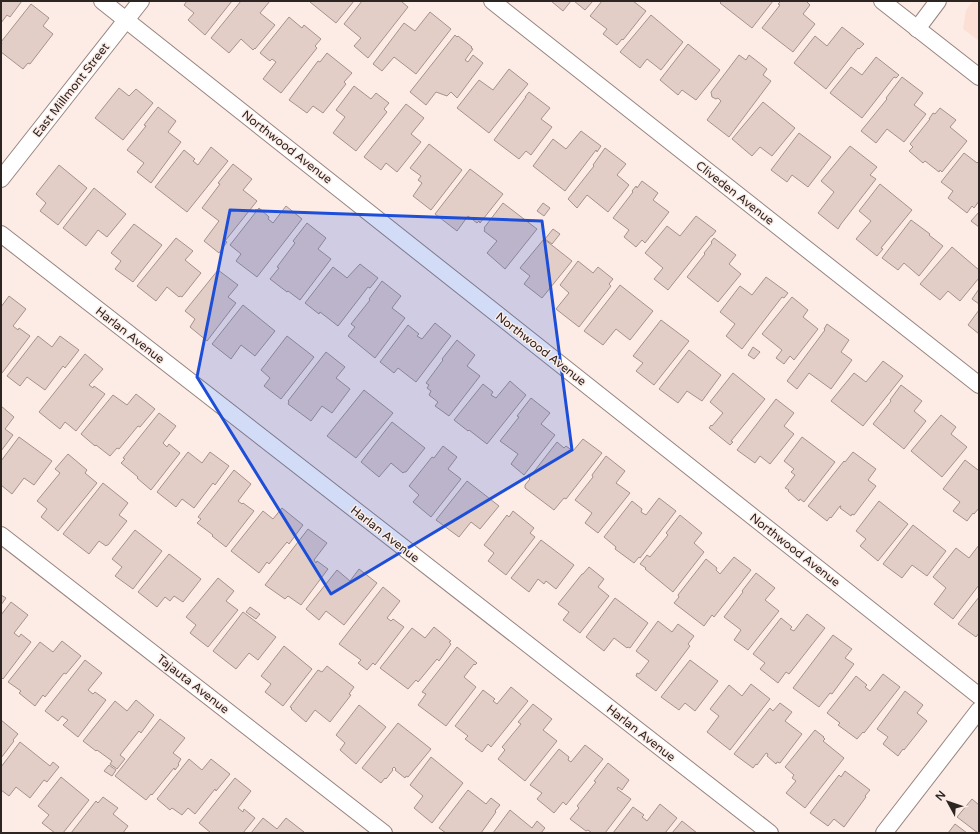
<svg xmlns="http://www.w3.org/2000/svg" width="980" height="834" viewBox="0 0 980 834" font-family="'Varela Round',sans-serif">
<rect width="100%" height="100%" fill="#fdece6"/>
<!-- built -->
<polygon fill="#fde0d5" points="973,1 979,1 979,41 963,29 966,10"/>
<!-- building -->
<g fill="#e3cec7" stroke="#a5928b">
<polygon points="1,1 22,1 10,17 7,15 1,23"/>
<polygon points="187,1 232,1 205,35 188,20 194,13 184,5"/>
<polygon points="241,1 270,1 260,13 275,25 255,49 255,48 253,50 241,39 229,53 211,38"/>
<polygon points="310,1 354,1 336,23 310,2"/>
<polygon points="362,1 401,1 408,7 368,58 354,46 361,38 344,24"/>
<polygon points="551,1 571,1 563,11"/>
<polygon points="574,1 593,1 585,10"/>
<polygon points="602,1 633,1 646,11 623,40 622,39 617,45 603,34 607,29 590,16"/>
<polygon points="722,1 773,1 752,28 720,3"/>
<polygon points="781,1 806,1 810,5 803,14 815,24 793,52 762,28 780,5 778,4"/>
<polygon points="31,4 49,18 43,26 53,34 30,64 28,63 23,69 1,52 1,45 2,43 1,42"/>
<polygon points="430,12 451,29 416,74 394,57 382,71 373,64 404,23 415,31"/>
<polygon points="651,15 683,42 661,70 647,59 640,68 620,52"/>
<polygon points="289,17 302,28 304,25 321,39 315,46 317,48 281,93 263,79 276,62 272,59 270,61 260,53"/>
<polygon points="842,27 864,44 859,49 858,48 826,89 794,63 815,36 827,46"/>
<polygon points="455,35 457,37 458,36 472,47 471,48 473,49 465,60 468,62 473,55 483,63 457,98 451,92 447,96 436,92 426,105 410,92"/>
<polygon points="688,44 720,70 696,100 682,90 678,95 660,80"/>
<polygon points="327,53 352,73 344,82 346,84 323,113 313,106 307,113 289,100 318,61 320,62"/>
<polygon points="739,55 746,60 749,55 767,69 763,75 771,81 729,137 707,120 721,101 718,98 716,99 712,97 711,92"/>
<polygon points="876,57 899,75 896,78 894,77 862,118 830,93 851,67 862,75"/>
<polygon points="509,69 528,84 489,133 457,108 479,80 493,90"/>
<polygon points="902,77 923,93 914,105 926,114 904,142 887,129 876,143 861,131 887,99 886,98"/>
<polygon points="354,86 371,99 376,93 389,103 384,109 387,112 356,151 333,133 345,117 336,110"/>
<polygon points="119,88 129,96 136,89 153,103 123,140 95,118"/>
<polygon points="529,92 550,108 541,119 552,127 531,155 526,151 519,159 494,140 526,97 525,97"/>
<polygon points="763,102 795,128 772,156 760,147 752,156 732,139"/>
<polygon points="406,104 424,118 411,134 421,142 397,172 386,163 381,170 364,157"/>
<polygon points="158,107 176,121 168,132 181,142 151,183 137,172 144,163 127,150 146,126 144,125"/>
<polygon points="940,108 956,120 950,127 967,141 942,172 940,170 939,172 925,161 923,163 909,151 913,147 910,144 930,119 929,119 933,113 935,114"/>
<polygon points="581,131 601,146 597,152 596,150 565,191 533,166 553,139 566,149"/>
<polygon points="799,133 831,157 808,187 792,175 787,182 771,170"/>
<polygon points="429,144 462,170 431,210 413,196 422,183 418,180 421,176 410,168"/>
<polygon points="850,146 877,167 870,175 876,179 841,224 838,229 818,213 834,192 821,181"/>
<polygon points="211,147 228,161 187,212 155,187 184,150 195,159 193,161 198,165"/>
<polygon points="605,148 626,164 617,175 629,185 608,212 587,195 577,208 568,199 594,166 593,165"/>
<polygon points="964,153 977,163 979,161 979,201 974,208 972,206 967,213 948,198 953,191 941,182"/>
<polygon points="233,164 252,179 243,190 257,201 225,241 227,242 219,253 204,241 219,221 202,208 220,184 218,183"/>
<polygon points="59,165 87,188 58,225 40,211 46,203 36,194"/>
<polygon points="470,169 503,194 480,223 479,221 477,223 468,216 457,231 435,214"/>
<polygon points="642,181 658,193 653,200 669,212 645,243 642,240 636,247 624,237 629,230 613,218 633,192 632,191 636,186 637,188"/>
<polygon points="880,184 912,210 881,248 883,249 877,256 856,239 871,221 859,211"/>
<polygon points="94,188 126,214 107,237 98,230 86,246 63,228"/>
<polygon points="503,203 537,229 505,269 487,253 497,241 484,231 485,229 484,228"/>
<polygon points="543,203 550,208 544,216 537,211"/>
<polygon points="286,206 302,219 257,277 236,261 241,254 230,245 259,208 269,217 268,219 273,223"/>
<polygon points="979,212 979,227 971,221"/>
<polygon points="696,216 716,231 712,236 711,236 668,290 654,279 663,268 645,253 667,226 680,236"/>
<polygon points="911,220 930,234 929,235 943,246 919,276 904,263 898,270 882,258"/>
<polygon points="307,223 326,238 318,249 331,259 300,300 288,291 287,292 270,279 279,268 277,267 295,243 293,241"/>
<polygon points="134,224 162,245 133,282 115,269 121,261 111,253"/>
<polygon points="553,229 560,234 552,244 545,239"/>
<polygon points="176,238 193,251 185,260 201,273 182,297 180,296 179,297 167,287 156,301 137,286"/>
<polygon points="714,238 736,255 729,264 741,274 718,302 687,277 705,254 704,253 712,243 711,242"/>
<polygon points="544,239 572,261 542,298 524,284 530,276 520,268"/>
<polygon points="952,247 979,270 979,278 960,301 948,291 940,300 920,284"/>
<polygon points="578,261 593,273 598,267 613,279 609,284 611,286 579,327 556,309 569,293 560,285"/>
<polygon points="360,264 378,278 370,288 368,287 338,326 320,312 319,314 305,303 333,267 347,278"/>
<polygon points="218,270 238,285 228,297 236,303 207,341 190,327 195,319 185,311"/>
<polygon points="766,277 788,293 784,298 782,297 742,349 726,336 735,324 720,312 740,286 752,295"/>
<polygon points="382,281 401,296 392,308 405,318 375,358 348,336 355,327 351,324 370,300 369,299"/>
<polygon points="620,285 653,311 630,340 616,329 603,345 584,331"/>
<polygon points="979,289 979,304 972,299"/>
<polygon points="9,296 26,309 13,326 18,330 19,328 30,336 2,373 1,372 1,307"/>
<polygon points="792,297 808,310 803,317 818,329 794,360 790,356 784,364 776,358 782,350 762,334"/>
<polygon points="243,305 275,331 255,356 241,345 231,359 212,344"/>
<polygon points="979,310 979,334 968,325"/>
<polygon points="661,320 689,341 654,385 636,371 643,363 633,356"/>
<polygon points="435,323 451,336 416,382 398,368 394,373 380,362 408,325 419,334 417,336 422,339"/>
<polygon points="827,324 849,340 841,352 852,360 831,389 809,373 797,389 787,381 825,330 824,329"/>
<polygon points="38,336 52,347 60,336 79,350 65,368 63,366 45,390 27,377 20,386 7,376"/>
<polygon points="287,336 314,357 281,399 264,386 270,378 261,370"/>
<polygon points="457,340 475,355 467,366 480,376 449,416 435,406 438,402 429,395 431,391 427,388 429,385 426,383 443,360 442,359"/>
<polygon points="753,347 760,352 754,359 748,355"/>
<polygon points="689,350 721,375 702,401 687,391 678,403 659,389"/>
<polygon points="326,352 345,367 336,378 350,389 332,413 322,406 311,421 288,404 289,402 288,401"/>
<polygon points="85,354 103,369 89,385 93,388 94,386 105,394 76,431 65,422 60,429 39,412"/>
<polygon points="883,361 903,376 863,426 831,401 854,373 866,382"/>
<polygon points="733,373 765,399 731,441 733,442 730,445 709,428 711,425 712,426 723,413 710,402"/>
<polygon points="510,381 526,395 487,444 469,430 468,431 454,420 483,384 493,392 491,395 496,398"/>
<polygon points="901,385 922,401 914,411 926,421 904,449 873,424 891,401 890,400"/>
<polygon points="364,390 393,413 356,458 327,436"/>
<polygon points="136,394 155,409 140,427 138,426 119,449 117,448 110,456 96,445 95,446 81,434 113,395 127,405"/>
<polygon points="531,398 550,413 541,424 555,435 524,475 511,464 518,454 500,441 519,417 517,416"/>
<polygon points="776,399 794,413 784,426 794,434 770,464 760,456 755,463 737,450"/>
<polygon points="1,406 14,417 5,429 13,435 1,451"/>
<polygon points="159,413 176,426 163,443 167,447 169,444 180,453 151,490 137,478 138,477 121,463 125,459 123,458"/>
<polygon points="941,415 956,427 951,434 967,447 942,477 911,451"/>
<polygon points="392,422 425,448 406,472 404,472 403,473 391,463 379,477 361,462"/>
<polygon points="19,437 52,461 34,485 24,478 12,494 1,485 1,461"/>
<polygon points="802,437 835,462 804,502 800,499 799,501 788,491 789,490 785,488 795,475 791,472 794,469 784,461"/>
<polygon points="583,439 602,453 566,499 564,498 554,510 525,488 525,485 530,479 529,478 557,442 564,448 566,446 573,451"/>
<polygon points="443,446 457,457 448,469 461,479 431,517 413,502 419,495 409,486 432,457 434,458"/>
<polygon points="188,452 202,463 210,452 229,466 215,485 213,483 194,508 182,499 176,507 157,492"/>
<polygon points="853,452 876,469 868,480 876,486 854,515 852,514 851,516 840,508 841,506 840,506 831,518 830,517 827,521 808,506 844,461 845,462"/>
<polygon points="68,454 87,470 85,473 97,483 58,531 41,517 47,509 37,501 60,473 55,469"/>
<polygon points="606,456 625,471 616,483 630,493 598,533 585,523 592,513 575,500 593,477 592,475"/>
<polygon points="965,460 978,470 979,469 979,508 974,514 973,513 967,521 953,511 960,502 943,489"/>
<polygon points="234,470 251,484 238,501 242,504 243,503 254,511 226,547 212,536 213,535 197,523 201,519 198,517"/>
<polygon points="467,481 499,506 480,529 471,522 459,537 436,520"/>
<polygon points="103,483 128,503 119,515 127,521 108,545 107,545 106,546 99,541 89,554 63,534"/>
<polygon points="659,498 676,511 640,558 639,557 634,563 615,549 616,547 604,537 632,501 642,509 641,512 646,515"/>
<polygon points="879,501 908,524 878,561 860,546 866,539 856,531"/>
<polygon points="282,508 303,525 289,544 287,542 269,564 267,562 259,573 231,551 263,511 273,519"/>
<polygon points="513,511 534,528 530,533 535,537 506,575 488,561 494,553 484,545 507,515 509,517"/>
<polygon points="680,515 702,533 694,543 704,552 673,592 645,569 646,568 640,564 647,555 650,557 668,535 666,533"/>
<polygon points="913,525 946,551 927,576 912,565 902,578 883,564"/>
<polygon points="308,529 327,543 314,560 316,563 317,561 328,569 301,605 288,596 285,599 265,585"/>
<polygon points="135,530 162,551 133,589 115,576 122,567 112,559"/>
<polygon points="541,540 574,565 556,589 546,581 544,584 538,579 529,592 511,578"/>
<polygon points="979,545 979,585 953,619 934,604 946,588 933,577 956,548 969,558"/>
<polygon points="169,554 201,579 183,602 174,596 170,601 165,597 157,607 138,592"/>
<polygon points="734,557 751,570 714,617 712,615 704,626 674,603 679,597 678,595 706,559 717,568 716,570 720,574"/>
<polygon points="589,567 604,579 598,587 609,596 580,633 563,620 569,612 558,604 582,574 583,574"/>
<polygon points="359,569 377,583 344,625 326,611 319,620 306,609 337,570 350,581"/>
<polygon points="756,573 775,588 765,600 779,611 748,650 734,640 741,630 724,617 743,592 742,591"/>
<polygon points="218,578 234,591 226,601 238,610 208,647 190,633 196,625 186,617"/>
<polygon points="383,587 400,601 387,618 391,621 393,619 404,627 375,665 373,663 367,670 358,663 361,660 339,644"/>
<polygon points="1,595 6,598 1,605"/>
<polygon points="979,597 979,633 976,637 958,624"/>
<polygon points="615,598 648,623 630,648 628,647 627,648 614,638 604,651 586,637"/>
<polygon points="11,602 28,615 14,633 19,637 21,634 31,642 3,679 1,677 1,615"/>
<polygon points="250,607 260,614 256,619 246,612"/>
<polygon points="243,612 276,637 258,660 249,653 236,669 213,651"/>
<polygon points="807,614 825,628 789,674 786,672 778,683 760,669 765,663 753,654 781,618 792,627 790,629 794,631"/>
<polygon points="658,621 672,632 678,624 694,636 688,644 690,646 656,691 636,676 637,673 639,674 649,661 636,651"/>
<polygon points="434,627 451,641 449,642 451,644 439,661 437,659 418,682 416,680 408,689 380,668 412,628 425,638"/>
<polygon points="833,635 852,649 845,658 854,664 832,694 830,693 819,707 793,688"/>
<polygon points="62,641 81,656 66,674 64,673 45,697 43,695 35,706 19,693 21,691 8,682 40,642 53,652"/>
<polygon points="284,646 312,669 283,706 265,692 271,684 261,676"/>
<polygon points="457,647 477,663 475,665 474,664 464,677 476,687 446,726 418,705 426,694 422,692"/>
<polygon points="85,660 102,673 88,690 93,694 95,692 106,700 78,737 63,725 68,720 62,716 58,721 45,711"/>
<polygon points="690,660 718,681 695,711 685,703 679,710 661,697"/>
<polygon points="327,666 354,687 349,694 351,695 330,722 315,710 306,722 291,709 292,708 290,707 318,670 322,672"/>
<polygon points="883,674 900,687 864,733 863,732 857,739 838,725 840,723 827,713 856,676 867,685 865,687 870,691"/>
<polygon points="751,684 770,699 730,750 707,732 719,716 710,709 729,685 742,696"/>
<polygon points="511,687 528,701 491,747 488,744 482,752 465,739 468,736 455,726 483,690 495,699 493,701 497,704"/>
<polygon points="905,691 923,705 917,713 927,721 904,750 903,749 898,756 883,744 888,737 877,729"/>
<polygon points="136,700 154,715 141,733 139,731 120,755 125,759 117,769 110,764 112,761 97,750 96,751 83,741 115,701 127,711"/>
<polygon points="780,703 792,712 785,721 802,734 780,763 777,762 776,764 767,756 768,754 766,753 757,765 756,764 753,768 734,754 770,708 773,711"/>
<polygon points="533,704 552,719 543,730 557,741 525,781 498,759 505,750 502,747 521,724 518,722"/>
<polygon points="359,705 386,727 356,764 340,750 345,743 336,735"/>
<polygon points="160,719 185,738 173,753 181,759 178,764 179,765 175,770 174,768 152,795 151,794 146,800 115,776"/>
<polygon points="1,720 18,734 13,740 14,741 1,758"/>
<polygon points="398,723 431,749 408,777 406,776 405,778 395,770 396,769 394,767 392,769 393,770 386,779 385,778 381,783 362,768"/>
<polygon points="815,730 824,737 823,737 825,739 823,741 844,758 805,808 786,793 796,781 792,778 794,775 785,767"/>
<polygon points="20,742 50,766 53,762 59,767 47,782 44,780 30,798 16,787 9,796 1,790 1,767"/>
<polygon points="585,745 603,759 566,805 563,802 554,813 537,799 542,793 530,785 559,749 569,757 568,760 571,762"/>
<polygon points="431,757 463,783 432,823 414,808 423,796 410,785"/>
<polygon points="189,759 202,770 211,759 230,774 216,791 215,789 195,814 188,808 182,815 172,808 170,810 157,799"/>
<polygon points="608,763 629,780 622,790 618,787 617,789 631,799 605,833 592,833 588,830 586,831 570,819 579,808 577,806 596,782 594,781"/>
<polygon points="109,765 116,770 112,776 104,771"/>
<polygon points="845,771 870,790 865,796 866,797 844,827 834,819 828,826 810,813 839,775 841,777"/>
<polygon points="61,777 89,800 63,833 55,833 42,823 49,815 38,806"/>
<polygon points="235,778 251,791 238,808 243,812 244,809 255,818 243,833 211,833 199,823"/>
<polygon points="468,790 486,804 491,798 500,805 495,811 496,812 481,833 446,833 439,828"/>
<polygon points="103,797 118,808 113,814 128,826 123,833 71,833 96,801 98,803"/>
<polygon points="972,799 979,805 979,833 978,833 957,817"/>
<polygon points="660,804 677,818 665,833 613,833 633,807 644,815 642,817 647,821"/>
<polygon points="510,810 532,828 537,821 545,828 541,833 493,833"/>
<polygon points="263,818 277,829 286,818 304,832 304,833 251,833"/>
<polygon points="682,821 697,833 672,833"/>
<polygon points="955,824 967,833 948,833"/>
</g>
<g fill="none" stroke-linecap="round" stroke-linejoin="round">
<defs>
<g id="minor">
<polyline points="102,1 979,696"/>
<polyline points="492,1 979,385"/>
<polyline points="882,1 979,77"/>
<polyline points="917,29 938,1"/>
<polyline points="1,179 141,1"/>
<polyline points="1,234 770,833"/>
<polyline points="1,535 384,833"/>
<polyline points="884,833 979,710"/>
</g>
</defs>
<!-- minor casing -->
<use href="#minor" stroke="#98857f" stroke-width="18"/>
<!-- minor -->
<use href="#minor" stroke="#fff" stroke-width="16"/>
</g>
<!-- marked area -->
<path fill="#1d4ed8" fill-opacity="0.2" stroke="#1d4ed8" stroke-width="3" stroke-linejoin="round" d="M 230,210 L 542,221 L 572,450 L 331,594 L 197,377 Z"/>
<g text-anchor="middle" stroke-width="3" stroke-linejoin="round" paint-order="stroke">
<!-- street labels -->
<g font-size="12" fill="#2c2522" stroke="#fdece6">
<text transform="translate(71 90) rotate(-52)" y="4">East Millmont Street</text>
<text transform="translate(287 147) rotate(38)" y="4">Northwood Avenue</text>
<text transform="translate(735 193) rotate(38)" y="4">Cliveden Avenue</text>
<text transform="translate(130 335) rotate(38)" y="4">Harlan Avenue</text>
<text transform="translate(541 349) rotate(38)" y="4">Northwood Avenue</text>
<text transform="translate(385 534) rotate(38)" y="4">Harlan Avenue</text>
<text transform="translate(795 550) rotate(38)" y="4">Northwood Avenue</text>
<text transform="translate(193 684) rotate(38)" y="4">Tajauta Avenue</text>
<text transform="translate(641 733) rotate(38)" y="4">Harlan Avenue</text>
</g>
</g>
<!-- border -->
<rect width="980" height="834" fill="none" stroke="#2c2522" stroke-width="4"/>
<!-- north arrow -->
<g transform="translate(948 802) rotate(310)" stroke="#fdece6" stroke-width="3" paint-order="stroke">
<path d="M0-3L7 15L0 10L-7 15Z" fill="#2c2522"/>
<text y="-6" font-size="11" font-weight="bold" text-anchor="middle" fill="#2c2522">N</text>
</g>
</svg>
